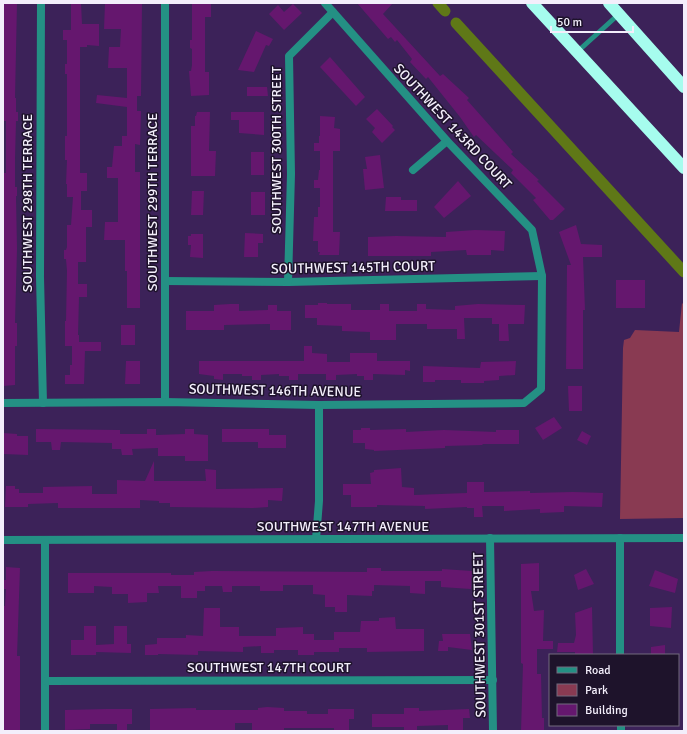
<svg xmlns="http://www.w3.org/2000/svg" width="687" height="734" viewBox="0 0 687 734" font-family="Signika,sans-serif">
<rect width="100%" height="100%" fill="#3c2259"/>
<!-- green -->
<polygon fill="#893a52" points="682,303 684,305 684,518 620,519 623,348 624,340 630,338 635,330 679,332"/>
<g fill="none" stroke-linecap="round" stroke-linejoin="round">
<!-- canal -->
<g stroke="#5f7817" stroke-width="11">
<polyline points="438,3 445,11"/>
<polyline points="456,23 684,272"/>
</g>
</g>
<!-- building -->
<g fill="#65176e">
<polygon points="3,3 17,3 15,98 16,98 16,112 18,112 18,121 16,121 15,159 15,187 17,187 17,196 16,196 17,249 15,323 17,323 17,346 15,346 15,385 3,386 3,173 6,173 6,121 3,121"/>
<polygon points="71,3 81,3 82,24 99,24 99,46 87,45 87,47 80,47 80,173 87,173 87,191 81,191 81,210 92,210 92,227 86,227 86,262 78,262 78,284 87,284 87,297 79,297 78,335 79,335 79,342 101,342 101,351 85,351 84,384 65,384 65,375 70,375 70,365 72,365 72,346 65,346 65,321 66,321 67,271 66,259 64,259 64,250 66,250 67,247 67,225 71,225 73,197 67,197 67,184 66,184 67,160 65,160 65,136 67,136 67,74 65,74 65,64 67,64 67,40 63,40 63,30 71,30"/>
<polygon points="105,3 142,3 141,96 137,96 137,111 141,111 140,145 135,144 135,172 140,172 140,308 127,308 127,271 125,271 125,240 104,240 105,222 118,222 118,178 107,178 107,167 112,167 114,146 122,146 122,136 127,136 127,107 96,103 97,95 127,98 127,68 108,68 109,47 120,47 121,29 104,29"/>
<polygon points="192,3 211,3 211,17 205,17 205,72 209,72 209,95 191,96 189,71 191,71 192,65 192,49 190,48 190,40 192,40"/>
<polygon points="357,3 393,3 383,14 440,76 443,74 469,98 467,100 513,152 511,154 539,180 537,181 565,209 553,220 550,220 533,200 536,198 511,173 513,170 476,135 474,137 460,117 428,77 426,79 410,62 412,59 397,40 395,42 391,37 388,39"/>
<polygon points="293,4 302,13 284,30 269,14 278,5 284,12"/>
<polygon points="256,31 273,39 269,46 266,45 254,72 238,70"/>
<polygon points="330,57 365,97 356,106 320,67"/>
<polygon points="247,87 267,87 268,96 247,96"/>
<polygon points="377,109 393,126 392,127 395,130 382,143 372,132 375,128 366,119"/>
<polygon points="197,112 210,112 209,151 216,151 215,176 191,176 191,126 195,126 195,116 196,116"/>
<polygon points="231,112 264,112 264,135 239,133 239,120 231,120"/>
<polygon points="320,116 335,117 334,128 340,129 340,151 333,151 333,232 340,232 339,255 319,255 320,252 318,252 318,241 313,241 314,217 318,217 318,207 320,207 320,188 314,188 314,180 318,180 319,170 320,170 320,151 314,151 314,143 319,143 319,136 320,136"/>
<rect x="251" y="152" width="13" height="23"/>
<polygon points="380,155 384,188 365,190 363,169 367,169 365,157"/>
<polygon points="458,181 471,196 444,218 434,207"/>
<polygon points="192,191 204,191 203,215 191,215"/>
<rect x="251" y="192" width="14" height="23"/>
<polygon points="386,197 401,197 401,200 417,200 417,211 385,211"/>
<polygon points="576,225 581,244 602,245 602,257 583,257 585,310 583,310 583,369 566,369 567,265 571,265 559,232"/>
<polygon points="475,230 505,231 504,251 491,250 491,255 467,255 466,250 431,252 431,256 368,256 368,237 396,236 446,237 446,232"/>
<polygon points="245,233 263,234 263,243 258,243 258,257 244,257"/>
<polygon points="191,234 203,234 203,258 190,257 191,245 188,245 188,236 191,236"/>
<rect x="616" y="280" width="29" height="28"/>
<polygon points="318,303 327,303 327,304 351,304 351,310 380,310 380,304 389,304 389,311 417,311 417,304 426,304 426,309 455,310 455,306 478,304 525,305 524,324 508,324 509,341 499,341 499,324 492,324 492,318 464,318 465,339 457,339 457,329 427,329 427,324 396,324 396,340 370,340 370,332 342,331 342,326 317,325 317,318 305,318 305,305 318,305"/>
<polygon points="230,304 239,304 239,311 268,310 268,305 277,305 277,311 291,311 291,330 270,330 270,324 224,325 224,330 186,330 186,311 214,311 214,305"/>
<rect x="121" y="325" width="14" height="20"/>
<polygon points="304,346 312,346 312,353 327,354 327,362 350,362 350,353 377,353 377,361 410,361 410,371 405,370 405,375 373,374 373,380 364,380 364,376 357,376 357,374 336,375 336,380 326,380 326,374 298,374 298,380 289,380 289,376 279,376 279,374 261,375 261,380 252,380 252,376 242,376 242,374 223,374 223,380 214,379 214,376 199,374 199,361 304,361"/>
<polygon points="126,361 140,361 140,384 125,384"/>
<polygon points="516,361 515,375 499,376 499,380 484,381 484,383 461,383 461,380 435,380 435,382 423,382 423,366 480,368 481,362"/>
<polygon points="568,386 582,386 582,411 569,411"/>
<polygon points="554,417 562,428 543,440 535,428"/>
<polygon points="361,428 370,428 370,430 406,429 406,432 444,430 496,432 496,430 519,430 519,444 482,444 483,445 445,446 445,448 374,451 374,450 365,449 365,443 353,443 353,430 361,430"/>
<polygon points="36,429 120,430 120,434 147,434 147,429 156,429 156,435 185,434 185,429 194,429 194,434 208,435 208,461 185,461 185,456 158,456 158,448 132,449 133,455 122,455 121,449 112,449 112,443 61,442 60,450 52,450 51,442 36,442"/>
<polygon points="222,429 269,429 269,435 286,435 286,448 258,448 258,442 222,442"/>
<polygon points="582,431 591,436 587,445 577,440"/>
<polygon points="3,433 17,434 17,436 28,436 28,455 3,454"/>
<polygon points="154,461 154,481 206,481 205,469 216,470 216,489 283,488 282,501 268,500 268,507 253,508 170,507 170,503 159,503 159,501 140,500 140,508 58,508 58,503 28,504 28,507 5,507 6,486 15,486 15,489 19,489 19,493 43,493 43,487 92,486 92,494 117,494 117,480 145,481"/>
<polygon points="401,468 402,487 414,488 414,495 467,493 467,482 484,482 484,492 530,491 530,493 573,492 603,493 602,507 564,506 564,512 540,513 540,509 504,511 504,506 482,506 483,517 474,517 474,508 467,508 467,507 425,509 425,506 377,505 377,507 351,507 351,495 343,495 343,484 371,484 370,473 374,472 374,470"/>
<polygon points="539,563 539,591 531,591 534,611 544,610 543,641 553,641 553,649 537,649 537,674 541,674 542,718 544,718 544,731 521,731 523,664 521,663 521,564"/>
<polygon points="6,567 20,568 17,656 20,656 20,731 3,731 4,700 3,700 3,606 5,606 6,589 4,589 4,580 6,580"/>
<polygon points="367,568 381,568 381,571 442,571 442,569 472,571 471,589 441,587 441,581 425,581 425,594 410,593 410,586 374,585 374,591 372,591 372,596 347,595 347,612 335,612 335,607 325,607 325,595 313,594 313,585 283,585 283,591 260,591 260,586 232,586 232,592 223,592 222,586 205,586 205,591 197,591 197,598 181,598 181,586 158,586 159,593 147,593 147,602 128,603 128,594 112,594 112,587 94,586 94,593 68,593 68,573 171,573 171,575 194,575 194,572 212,571 367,572"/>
<polygon points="586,569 594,584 578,590 574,575"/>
<polygon points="655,570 678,579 675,593 649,586"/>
<polygon points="592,607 593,655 575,655 575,652 557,652 558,643 574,643 576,635 575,613"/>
<polygon points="672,607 671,628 650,626 650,608"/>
<polygon points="204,608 220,608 220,627 239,627 239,636 276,636 276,628 303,627 303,634 314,634 314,640 334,640 334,632 360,632 361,621 379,621 379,618 395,617 396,629 424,629 424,651 367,652 367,648 339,648 339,652 314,652 314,655 298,655 298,650 274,650 274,653 261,653 261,646 243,647 243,652 198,651 198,655 158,654 158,655 145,655 145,645 157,644 157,638 186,638 186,635 203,636"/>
<polygon points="84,626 96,626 96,645 114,644 114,626 127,626 127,644 131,644 131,653 96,652 96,655 71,655 71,640 84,640"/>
<polygon points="442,634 470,634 472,650 448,647 448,651 438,651 439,641 443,641"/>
<polygon points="665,645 665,655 651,655 651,647"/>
<polygon points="267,707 284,708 284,711 307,711 307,714 328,714 328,709 354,709 354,719 349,719 349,731 334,731 334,728 284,728 284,731 252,731 252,723 235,723 235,731 150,731 150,709 196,708 196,710 258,710 258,708"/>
<polygon points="404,708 419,708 419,711 469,709 470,718 463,718 463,731 448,731 448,725 417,726 417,731 404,731 404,727 372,727 372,714 404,714"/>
<polygon points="106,709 132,709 132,724 127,724 127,731 117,731 117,724 90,724 90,729 65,730 65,710"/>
</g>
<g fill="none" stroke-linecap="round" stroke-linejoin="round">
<!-- service -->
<polyline stroke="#249084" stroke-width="5" points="577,52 619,14"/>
<!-- minor -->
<g stroke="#249084" stroke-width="8">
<polyline points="41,3 40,277 43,403"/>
<polyline points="413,170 447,141"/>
<polyline points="165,281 288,282 542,276"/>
<polyline points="288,282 291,174 289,56 333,12"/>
<polyline points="165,402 165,3"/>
<polyline points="3,403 165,402 319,405 524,403 541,389 542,276 532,230 447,141 325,3"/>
<polyline points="490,538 493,731"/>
<polyline points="620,538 620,655"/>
<polyline points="316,539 319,501 319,405"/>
<polyline points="3,540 684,538"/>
<polyline points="45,540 45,731"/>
<polyline points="46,681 493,680"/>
<polyline points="621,725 621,731"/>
</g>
<!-- motorway -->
<g stroke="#a6fcee" stroke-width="12">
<polyline points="532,3 684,168"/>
<polyline points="609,3 684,87"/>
</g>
</g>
<g text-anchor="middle" stroke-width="3" stroke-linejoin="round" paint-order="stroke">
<!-- street labels -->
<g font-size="14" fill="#f3eefb" stroke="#1e132b">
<text transform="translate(453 126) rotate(47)" y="5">SOUTHWEST 143RD COURT</text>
<text transform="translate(276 150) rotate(-90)" y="5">SOUTHWEST 300TH STREET</text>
<text transform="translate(152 202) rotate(-90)" y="5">SOUTHWEST 299TH TERRACE</text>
<text transform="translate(27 203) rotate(-90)" y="5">SOUTHWEST 298TH TERRACE</text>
<text transform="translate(353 267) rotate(-1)" y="5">SOUTHWEST 145TH COURT</text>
<text transform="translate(275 390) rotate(1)" y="5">SOUTHWEST 146TH AVENUE</text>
<text x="343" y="531">SOUTHWEST 147TH AVENUE</text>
<text transform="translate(479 635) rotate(-91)" y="5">SOUTHWEST 301ST STREET</text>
<text x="269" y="672">SOUTHWEST 147TH COURT</text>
</g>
</g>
<!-- border -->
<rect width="687" height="734" fill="none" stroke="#f3eefb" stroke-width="8"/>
<!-- legend -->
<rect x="549" y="654" width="130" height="72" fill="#1e132b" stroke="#736b7e"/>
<rect x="557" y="667" width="20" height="6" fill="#249084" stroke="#736b7e"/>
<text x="585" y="674" font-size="12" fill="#f3eefb">Road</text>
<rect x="557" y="684" width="20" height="12" fill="#893a52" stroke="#736b7e"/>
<text x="585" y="694" font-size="12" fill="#f3eefb">Park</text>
<rect x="557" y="704" width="20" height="12" fill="#65176e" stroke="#736b7e"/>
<text x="585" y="714" font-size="12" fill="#f3eefb">Building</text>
<!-- scale -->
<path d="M551 26v6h82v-6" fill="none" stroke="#f3eefb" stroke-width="2"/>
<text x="557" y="26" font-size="12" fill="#f3eefb" stroke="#1e132b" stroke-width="3" paint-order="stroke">50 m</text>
</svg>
